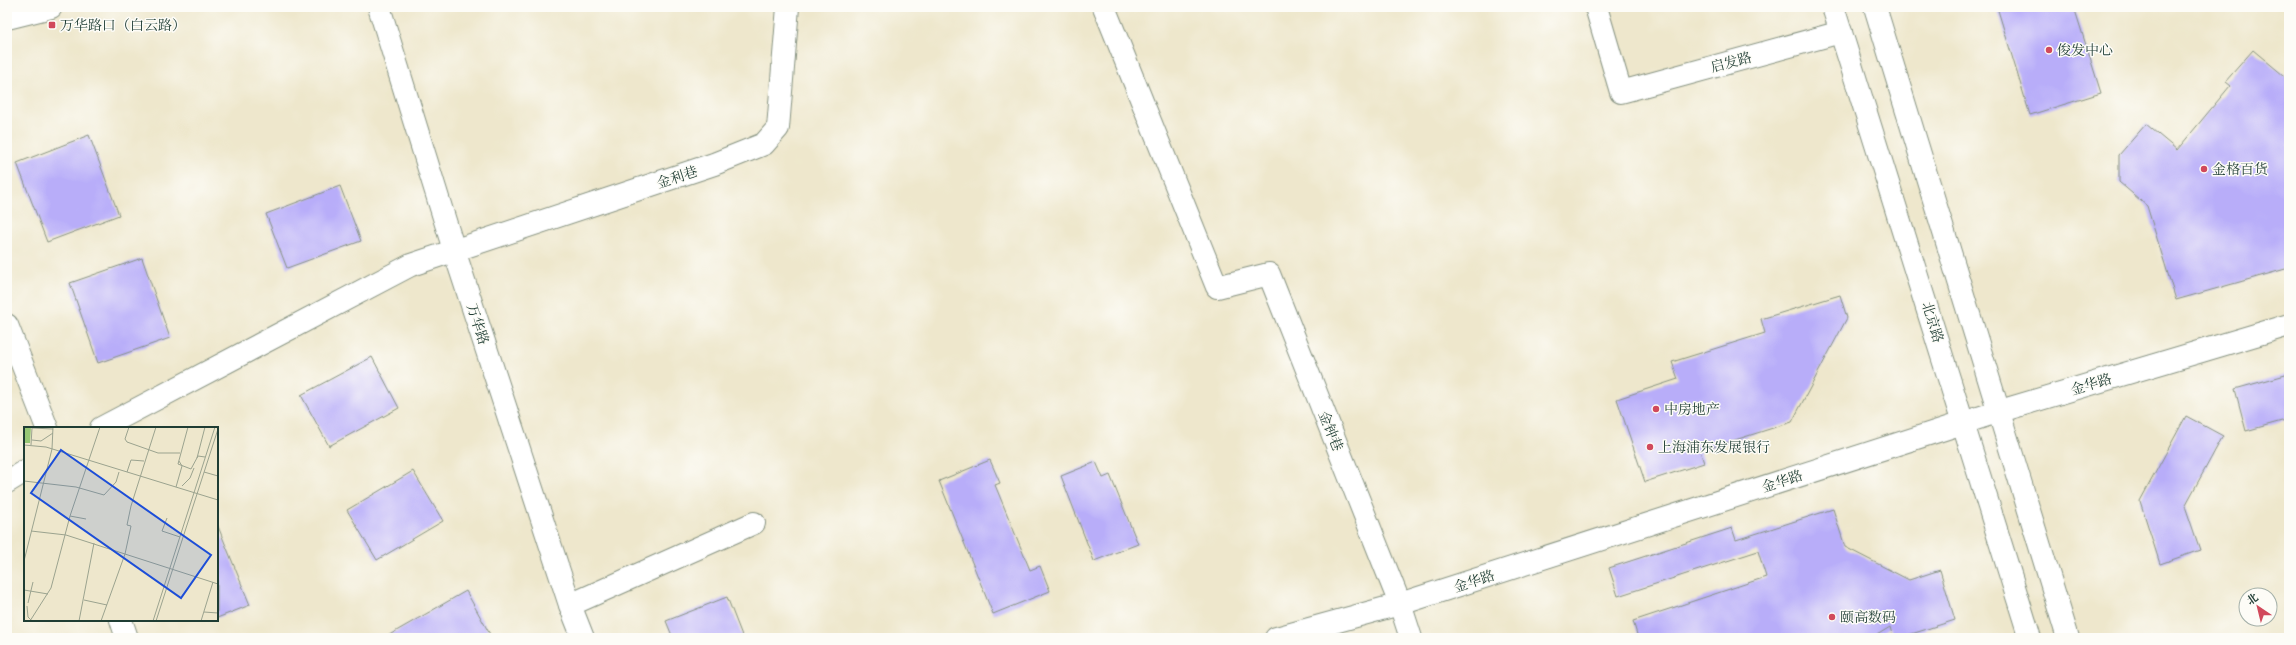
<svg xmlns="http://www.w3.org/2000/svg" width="2296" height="645" viewBox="0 0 2296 645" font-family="'IM FELL Double Pica','Noto Serif SC',serif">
<rect width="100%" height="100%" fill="#fdfcf7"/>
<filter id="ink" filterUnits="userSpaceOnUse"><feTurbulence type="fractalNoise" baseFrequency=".025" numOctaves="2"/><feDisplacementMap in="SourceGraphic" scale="8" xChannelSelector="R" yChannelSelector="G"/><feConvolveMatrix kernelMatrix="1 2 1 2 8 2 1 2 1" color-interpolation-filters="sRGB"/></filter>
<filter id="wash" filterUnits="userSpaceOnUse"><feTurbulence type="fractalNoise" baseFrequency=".012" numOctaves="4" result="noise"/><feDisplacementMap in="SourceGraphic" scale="16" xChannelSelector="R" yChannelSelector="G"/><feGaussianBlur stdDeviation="0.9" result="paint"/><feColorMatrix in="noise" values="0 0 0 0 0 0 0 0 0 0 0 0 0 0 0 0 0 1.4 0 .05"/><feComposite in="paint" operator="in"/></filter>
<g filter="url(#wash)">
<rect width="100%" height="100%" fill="#eee7cc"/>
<g id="blocks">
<!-- building -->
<g fill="#b8adf9">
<polygon points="1997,7 2074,7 2101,93 2030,115"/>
<polygon points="2253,50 2289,80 2289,268 2176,300 2147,206 2119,182 2119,155 2146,124 2177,150 2230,86 2225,82"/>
<polygon points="89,135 119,215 47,242 17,163"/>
<polygon points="340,186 361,241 287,268 266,214"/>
<polygon points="142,258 170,338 98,363 70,283"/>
<polygon points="1840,295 1847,318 1792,422 1700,451 1704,463 1645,482 1617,399 1678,379 1672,362 1765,333 1761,319"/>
<polygon points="372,357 399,408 329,446 301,395"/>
<polygon points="2289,374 2289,419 2246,431 2235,389"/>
<polygon points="2186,416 2223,436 2185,506 2200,550 2160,564 2140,501"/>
<polygon points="990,460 1000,483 995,485 1030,570 1040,566 1050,591 993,614 939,481"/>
<polygon points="1096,462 1103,478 1110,475 1138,544 1094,561 1061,476"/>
<polygon points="413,471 443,521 377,560 347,510"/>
<polygon points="1833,509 1845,547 1909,580 1940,570 1955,620 1899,638 1893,638 1890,627 1872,638 1638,638 1633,621 1766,577 1758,551 1618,596 1609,568 1732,528 1736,540"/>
<polygon points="217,524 250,605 217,618"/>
<polygon points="466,591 492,638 384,638"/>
<polygon points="727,597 743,638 673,638 666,621"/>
</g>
</g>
</g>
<g filter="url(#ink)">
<use href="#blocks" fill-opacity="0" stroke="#869280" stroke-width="1"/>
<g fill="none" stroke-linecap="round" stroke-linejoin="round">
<defs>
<g id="minor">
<polyline points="379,7 454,250 570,605 583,638"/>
<polyline points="1104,7 1217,287 1269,274 1400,604 1411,638"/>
<polyline points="1596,7 1621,92 1841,32"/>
<polyline points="7,325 47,428"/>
<polyline points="101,428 411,265 714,164 764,144 778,128 788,7"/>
<polyline points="7,482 25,471"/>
<polyline points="570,605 754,523"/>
<polyline points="121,620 127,638"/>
<polyline points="1276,638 1400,604 1997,412 2289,325"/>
</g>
<g id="major">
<polyline points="1833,7 2030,638"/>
<polyline points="1875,7 2068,638"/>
<polyline points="7,18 51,7"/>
</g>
</defs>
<!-- minor casing -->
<use href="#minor" stroke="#869280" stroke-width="24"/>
<!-- major casing -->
<use href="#major" stroke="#869280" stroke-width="24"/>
<!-- minor -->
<use href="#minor" stroke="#fff" stroke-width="22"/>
<!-- major -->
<use href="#major" stroke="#fff" stroke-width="22"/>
</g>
</g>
<!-- markers -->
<g fill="#d1495b" stroke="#fdfcf7" stroke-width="1.5">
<rect x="48" y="21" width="8" height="8" rx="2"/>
<circle cx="2049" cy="50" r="4"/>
<circle cx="2204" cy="169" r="4"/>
<circle cx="1656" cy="409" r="4"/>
<circle cx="1650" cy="447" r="4"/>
<circle cx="1832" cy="617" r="4"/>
</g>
<g text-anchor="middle" stroke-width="3" stroke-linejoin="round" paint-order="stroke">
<!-- poi labels -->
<g font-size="14" fill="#1f3d34" stroke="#fdfcf7" text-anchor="start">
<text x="60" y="30">万华路口（白云路）</text>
<text x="2057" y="55">俊发中心</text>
<text x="2212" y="174">金格百货</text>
<text x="1664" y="414">中房地产</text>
<text x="1658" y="452">上海浦东发展银行</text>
<text x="1840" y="622">颐高数码</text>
</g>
<!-- street labels -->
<g font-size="14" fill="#1f3d34" stroke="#fdfcf7">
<text transform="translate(1731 62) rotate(-15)" y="5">启发路</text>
<text transform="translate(677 177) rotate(-18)" y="5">金利巷</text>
<text transform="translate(1933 322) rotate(73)" y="5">北京路</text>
<text transform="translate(478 324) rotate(72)" y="5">万华路</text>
<text transform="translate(2091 384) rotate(-17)" y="5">金华路</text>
<text transform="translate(1331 431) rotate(68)" y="5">金钟巷</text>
<text transform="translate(1782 481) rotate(-18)" y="5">金华路</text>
<text transform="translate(1474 581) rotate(-18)" y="5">金华路</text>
</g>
</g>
<!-- overview -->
<g transform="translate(24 427)">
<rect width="194" height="194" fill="#eee7cc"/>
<path d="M 0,0 L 7,0 L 6,16 L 0,16 Z" fill="#97c775"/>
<path fill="none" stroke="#9ba38f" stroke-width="1" d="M 105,0 L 101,12 L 103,15 L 134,26 L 156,26M 164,0 L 154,37 L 167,42 L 174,29 L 181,30M 8,13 L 17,14 L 29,6M 0,18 L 22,20 L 194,73M 7,18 L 8,1 L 29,2M 173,31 L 181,0M 103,45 L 107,33 L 120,34M 180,45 L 194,49M 0,54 L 52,60 L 80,68 L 92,55 L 95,45M 158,59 L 166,51 L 170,41M 152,60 L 158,39 L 155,34M 46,89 L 62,92M 143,91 L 138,104 L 156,110M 7,104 L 42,108 L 194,157M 0,134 L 28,22 L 29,0M 0,163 L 24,167M 60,173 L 83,178M 4,176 L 9,155M 3,179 L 4,190 L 7,193M 180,185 L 194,186M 6,194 L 27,161 L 46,89 L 76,0M 55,194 L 70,116M 77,194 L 101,127 L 107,99 L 103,98 L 107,79 L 132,0M 129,194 L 191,0M 132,194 L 194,2M 177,194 L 189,155"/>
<path fill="#1d4ed8" fill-opacity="0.15" stroke="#1d4ed8" stroke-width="2" d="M 37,23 L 187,128 L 157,171 L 7,66 Z"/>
<rect width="194" height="194" fill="none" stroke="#1f3d34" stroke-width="2"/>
</g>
<!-- margin -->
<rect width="2296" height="645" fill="none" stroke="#fdfcf7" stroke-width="24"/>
<!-- north arrow -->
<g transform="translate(2258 607) rotate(325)"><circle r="19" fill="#fdfcf7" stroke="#a4b0a9"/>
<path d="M0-3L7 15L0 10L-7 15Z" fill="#d1495b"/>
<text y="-6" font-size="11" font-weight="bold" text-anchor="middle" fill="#1f3d34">北</text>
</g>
</svg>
